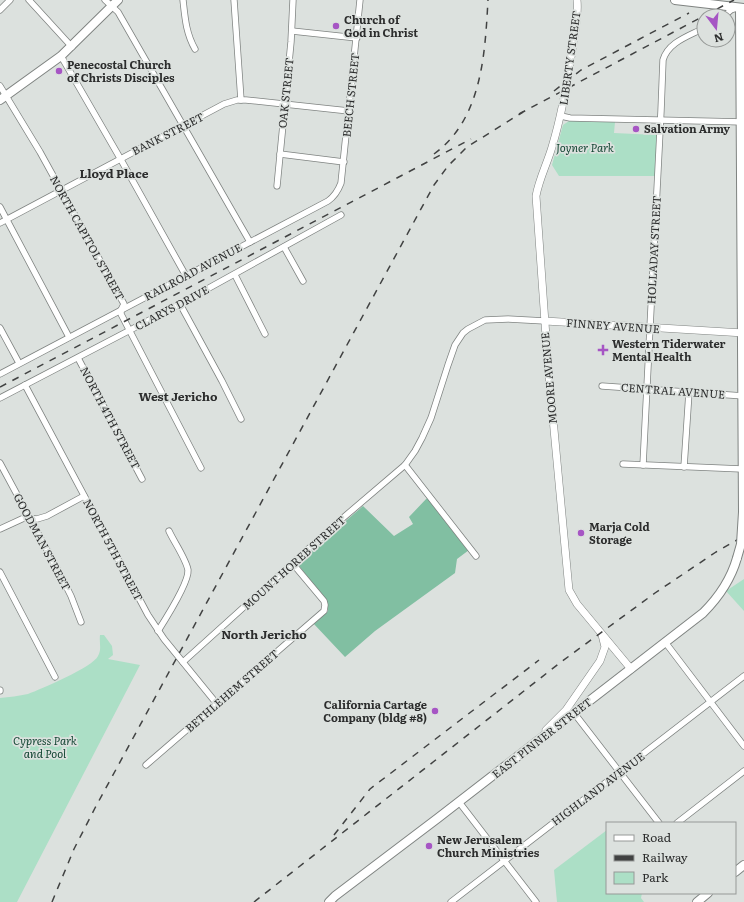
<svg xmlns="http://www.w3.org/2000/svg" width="744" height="902" viewBox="0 0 744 902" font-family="Literata,serif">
<rect width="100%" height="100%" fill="#dce1de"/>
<!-- green -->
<g fill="#acdfc6">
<polygon points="569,121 615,122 614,133 657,135 655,176 559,176 552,165 563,125"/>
<polygon points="744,579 744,611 726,591"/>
<path d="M 100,635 L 104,635 L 112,646 L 113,655 L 108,659 L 140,665 L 17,902 L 0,902 L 0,698 C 9,697 19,696 28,694 C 41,689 93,667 98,656 C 102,649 99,643 100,635 Z"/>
<polygon points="607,830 607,893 642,893 641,898 644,902 557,902 554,870"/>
</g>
<!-- forest -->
<polygon fill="#81bfa2" points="428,497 469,550 457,559 455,573 375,631 345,657 313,623 328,611 328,604 297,563 363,506 394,536 413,524 409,517"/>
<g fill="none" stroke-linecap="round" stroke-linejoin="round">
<defs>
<g id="minor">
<polyline points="29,0 72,47"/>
<polyline points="105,0 118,12 250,242"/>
<path d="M 183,0 C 185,18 186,33 195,49"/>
<polyline points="234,0 241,100"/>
<polyline points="0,10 10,0"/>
<polyline points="724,16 731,10 737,8"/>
<polyline points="292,31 357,38"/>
<polyline points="61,56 120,158 186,276"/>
<polyline points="0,86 40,152 124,304 121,310 121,314 201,468"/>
<polyline points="561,116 570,118 744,122"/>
<polyline points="280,154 344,162"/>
<polyline points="277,186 291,42 293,0"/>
<polyline points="0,207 69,337"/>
<polyline points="0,223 224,104 237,100 246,100 349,111"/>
<polyline points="284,247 303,281"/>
<polyline points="235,275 265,334"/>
<polyline points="180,304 222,381 241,419"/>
<polyline points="0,328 19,363"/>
<polyline points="78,358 142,479"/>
<path d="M 0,374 L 328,201 C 335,196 338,191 341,183 L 360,0"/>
<polyline points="25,385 148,615 164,639 217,704"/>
<polyline points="602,386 744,396"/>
<polyline points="0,398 180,304 341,215"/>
<polyline points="0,463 62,578 71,596 81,622"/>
<polyline points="623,464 742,469"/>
<polyline points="405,465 476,556"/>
<path d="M 643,465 L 661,111 L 663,60 C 668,42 689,36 704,28"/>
<polyline points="684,467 689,392"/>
<polyline points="0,529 24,518 37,519 47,516 84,496"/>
<polyline points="0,572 55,677"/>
<path d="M 158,631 C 165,620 189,582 188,570 C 186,559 174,542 169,531"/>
<polyline points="665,642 744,746"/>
<polyline points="183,662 337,523 405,465 415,451 422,438 431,418 448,365 455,345 463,333 468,329 485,320 508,319 545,321"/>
<polyline points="0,690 0,691"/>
<polyline points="574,713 659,823"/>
<polyline points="146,765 324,611 325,605 324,601 293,564"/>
<polyline points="459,802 536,902"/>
<polyline points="677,823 744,771"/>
<polyline points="451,902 744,676"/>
</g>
<g id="tertiary">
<path d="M 577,0 C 579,16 574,35 572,51 C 567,85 562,114 552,147 C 547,164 539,179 536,196 L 548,365 L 569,590 L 577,604 L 631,669"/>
<polyline points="545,321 744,333"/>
<polyline points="546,730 566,710 600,661 605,647 602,635"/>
</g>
<g id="secondary">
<polyline points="675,0 744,8"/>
<polyline points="740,8 743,512"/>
<polyline points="0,100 61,56 118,0"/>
<path d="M 329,902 L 335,896 L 438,818 L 703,613 C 719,597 731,579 737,558"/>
</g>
<g id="primary">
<polyline points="735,872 744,865"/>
<polyline points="697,902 708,893"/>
</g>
</defs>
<!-- minor casing -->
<use href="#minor" stroke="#7f8381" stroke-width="7"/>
<!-- tertiary casing -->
<use href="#tertiary" stroke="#7f8381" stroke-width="8"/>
<!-- secondary casing -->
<use href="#secondary" stroke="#7f8381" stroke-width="10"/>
<!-- primary casing -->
<use href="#primary" stroke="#7f8381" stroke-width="10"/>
<!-- minor -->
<use href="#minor" stroke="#fff" stroke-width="5.5"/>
<!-- tertiary -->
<use href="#tertiary" stroke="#fff" stroke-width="7"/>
<!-- secondary -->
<use href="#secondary" stroke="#fff" stroke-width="8"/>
<!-- primary -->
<use href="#primary" stroke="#fff" stroke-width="8"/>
<!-- rail -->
<g stroke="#414242" stroke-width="1.5" stroke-dasharray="7 7" stroke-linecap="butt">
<polyline points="554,91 581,70 689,13"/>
<polyline points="519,114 734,0"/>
<path d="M 434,154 C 482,119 485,54 488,0"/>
<polyline points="0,387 471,139"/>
<polyline points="334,835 370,789 539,660"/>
<polyline points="52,902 74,849 95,808 434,185 448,166 467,147 523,112"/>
<polyline points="254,902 561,662 655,593 716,552 744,536"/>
</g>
<defs>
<polyline id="secondary-bridge" points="737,558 741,544 743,512"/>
</defs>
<!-- secondary-bridge casing -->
<use href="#secondary-bridge" stroke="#7f8381" stroke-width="10" stroke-linecap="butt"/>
<!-- secondary-bridge -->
<use href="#secondary-bridge" stroke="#fff" stroke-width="8"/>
</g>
<!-- markers -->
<g fill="#a655c4" stroke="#dce1de" stroke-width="1.5">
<circle cx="336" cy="26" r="4"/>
<circle cx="59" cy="71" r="4"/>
<circle cx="636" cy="129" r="4"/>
<path d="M601 344h4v4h4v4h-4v4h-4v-4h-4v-4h4z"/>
<circle cx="581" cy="533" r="4"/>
<circle cx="435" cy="711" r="4"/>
<circle cx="429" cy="846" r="4"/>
</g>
<g text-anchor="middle" stroke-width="3.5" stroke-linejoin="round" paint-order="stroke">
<!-- poi labels -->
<g font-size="11" font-weight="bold" fill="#2c2d2d" stroke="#dce1de" text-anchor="start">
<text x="344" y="24">Church of<tspan x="344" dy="13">God in Christ</tspan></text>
<text x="67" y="69">Penecostal Church<tspan x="67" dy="13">of Christs Disciples</tspan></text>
<text x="644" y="133">Salvation Army</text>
<text x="612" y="348">Western Tiderwater<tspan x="612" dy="13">Mental Health</tspan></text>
<text x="589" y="531">Marja Cold<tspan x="589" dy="13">Storage</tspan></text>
<text x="427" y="709" text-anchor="end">California Cartage<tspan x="427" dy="13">Company (bldg #8)</tspan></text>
<text x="437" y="844">New Jerusalem<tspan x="437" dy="13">Church Ministries</tspan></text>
</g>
<!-- street labels -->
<g font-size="11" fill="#2c2d2d" stroke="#dce1de">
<text transform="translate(570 58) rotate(-82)" y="4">LIBERTY STREET</text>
<text transform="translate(286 93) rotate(-84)" y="4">OAK STREET</text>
<text transform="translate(351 95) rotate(-84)" y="4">BEECH STREET</text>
<text transform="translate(168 134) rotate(-27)" y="4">BANK STREET</text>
<text transform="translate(87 238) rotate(61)" y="4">NORTH CAPITOL STREET</text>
<text transform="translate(654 250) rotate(-87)" y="4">HOLLADAY STREET</text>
<text transform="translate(193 272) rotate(-28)" y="4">RAILROAD AVENUE</text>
<text transform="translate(172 308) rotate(-28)" y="4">CLARYS DRIVE</text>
<text transform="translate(613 326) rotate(4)" y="4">FINNEY AVENUE</text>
<text transform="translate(549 378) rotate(-95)" y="4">MOORE AVENUE</text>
<text transform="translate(673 391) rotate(4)" y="4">CENTRAL AVENUE</text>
<text transform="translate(110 418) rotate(62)" y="4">NORTH 4TH STREET</text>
<text transform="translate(42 542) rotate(62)" y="4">GOODMAN STREET</text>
<text transform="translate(113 550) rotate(62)" y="4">NORTH 5TH STREET</text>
<text transform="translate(294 563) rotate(-42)" y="4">MOUNT HOREB STREET</text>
<text transform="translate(232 691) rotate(-41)" y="4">BETHLEHEM STREET</text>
<text transform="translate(542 738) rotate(-38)" y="4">EAST PINNER STREET</text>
<text transform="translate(598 789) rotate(-37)" y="4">HIGHLAND AVENUE</text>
</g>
<!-- park labels -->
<g font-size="11" font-style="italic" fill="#134633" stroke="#dce1de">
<text x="585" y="152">Joyner Park</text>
<text x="45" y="745">Cypress Park<tspan x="45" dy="13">and Pool</tspan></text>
</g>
<!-- neighbourhood labels -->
<g font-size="12" font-weight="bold" fill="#2c2d2d" stroke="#dce1de">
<text x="114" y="178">Lloyd Place</text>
<text x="178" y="401">West Jericho</text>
<text x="264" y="639">North Jericho</text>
</g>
</g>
<!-- legend -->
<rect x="606" y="822" width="130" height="72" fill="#dce1de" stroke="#969997"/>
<rect x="614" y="835" width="20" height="6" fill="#ffffff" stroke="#969997"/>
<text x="642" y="842" font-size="12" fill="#2c2d2d">Road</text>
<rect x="614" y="855" width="20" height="6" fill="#414242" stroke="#969997"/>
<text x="642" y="862" font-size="12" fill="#2c2d2d">Railway</text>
<rect x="614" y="872" width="20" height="12" fill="#acdfc6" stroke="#969997"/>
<text x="642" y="882" font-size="12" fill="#2c2d2d">Park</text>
<!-- north arrow -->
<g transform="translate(716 28) rotate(164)"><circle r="19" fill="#dce1de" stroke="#969997"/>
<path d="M0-3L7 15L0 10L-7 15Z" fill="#a655c4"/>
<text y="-6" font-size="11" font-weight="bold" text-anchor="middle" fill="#2c2d2d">N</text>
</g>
</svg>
